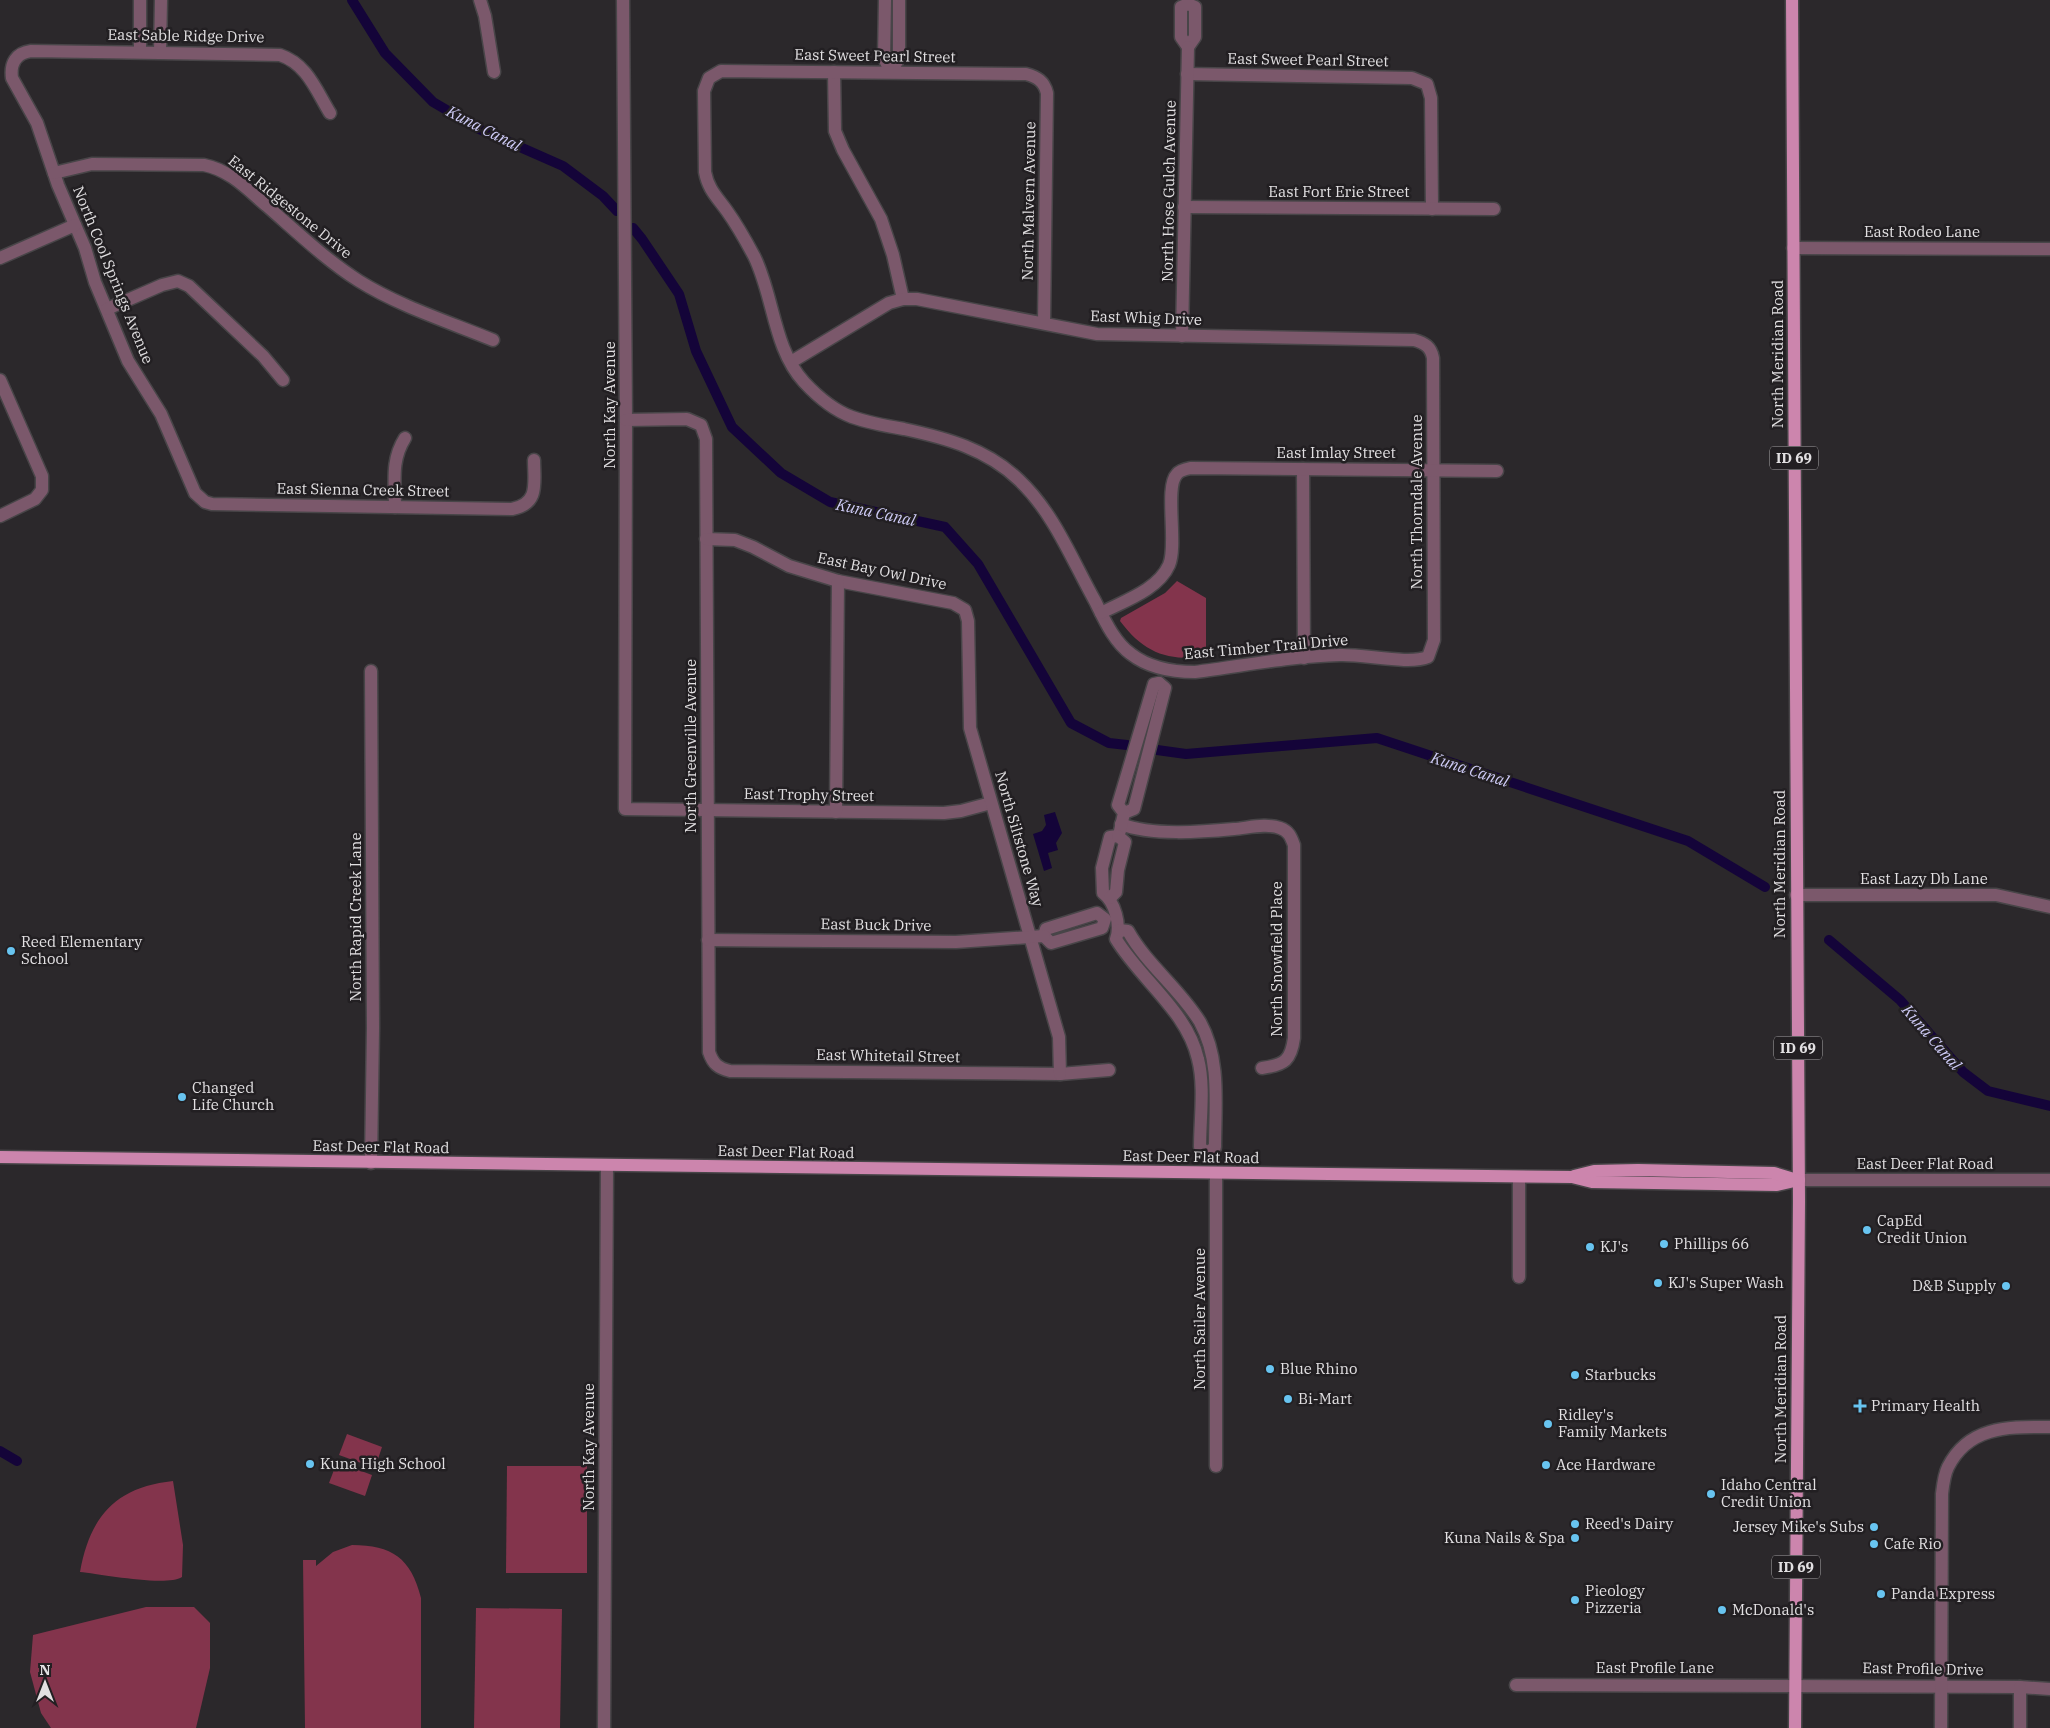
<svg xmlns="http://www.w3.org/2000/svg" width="2050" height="1728" viewBox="0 0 2050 1728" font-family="'IBM Plex Serif',serif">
<rect width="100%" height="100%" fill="#2b282b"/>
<!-- green -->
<g fill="#83344c">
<path d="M 1177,581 L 1206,598 L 1206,657 C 1167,661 1144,653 1120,621 L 1121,618 L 1165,593 Z"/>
<polygon points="347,1434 382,1447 375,1468 339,1455"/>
<polygon points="337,1462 372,1475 365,1496 329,1483"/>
<polygon points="507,1466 587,1466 587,1573 506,1573"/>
<path d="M 173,1481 L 183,1545 L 182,1577 C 166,1587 101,1574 80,1572 C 90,1516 116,1487 173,1481 Z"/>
<path d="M 352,1545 C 392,1545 411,1558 421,1598 L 421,1728 L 305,1728 L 303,1560 L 316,1560 L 316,1566 L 333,1552 Z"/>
<polygon points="146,1607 194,1607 210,1623 210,1668 196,1728 51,1728 41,1713 30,1672 33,1635"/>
<polygon points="476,1608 562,1609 560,1728 474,1728"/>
</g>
<!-- water -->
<polygon fill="#140439" points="1055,812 1062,833 1056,843 1058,850 1048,853 1052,868 1044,871 1033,834 1042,831 1046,825 1044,815"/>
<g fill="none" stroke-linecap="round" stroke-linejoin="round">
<!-- canal -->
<g stroke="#140439" stroke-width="10">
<polyline points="352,0 385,53 433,102 479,129 563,166 603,196 617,211"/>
<polyline points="633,228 642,239 679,294 696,351 732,427 781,473 830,502 945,527 978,564 1071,723 1109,743 1127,745"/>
<polyline points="1157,750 1186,754 1377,738 1688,841 1765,887"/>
<polyline points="1829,940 1900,1000 1963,1072 1988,1091 2050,1106"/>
<polyline points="0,1451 17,1461"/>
</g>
<defs>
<g id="minor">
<polyline points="480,0 485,16 494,72"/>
<polyline points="623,0 626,420 625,809 944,813 961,811 991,803"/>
<polyline points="885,0 884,58 891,72"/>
<polygon points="1188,4 1195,7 1195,37 1188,47 1181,37 1181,7"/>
<polyline points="140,52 140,0"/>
<polyline points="160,52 161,0"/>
<polyline points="834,72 835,131 843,150 881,219 893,255 903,299"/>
<polyline points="891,72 899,58 899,0"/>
<polyline points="1187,74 1412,78 1427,84 1431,98 1432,209"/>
<path d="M 330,113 C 316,90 307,64 280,55 L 31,51 C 16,53 10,63 12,78 L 37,123 L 58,185 L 85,248 L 95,282 L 128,361 L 161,414 L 195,493 L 205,502 L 212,504 L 512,509 C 540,504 534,482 534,460"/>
<path d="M 54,173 L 92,164 L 204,165 C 230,170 248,190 267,206 C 297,232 326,260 359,281 C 399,306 449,322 493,340"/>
<polyline points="1184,207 1494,209"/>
<polyline points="1793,248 2050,249"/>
<polyline points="0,258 75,225"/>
<polyline points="107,309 162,285 178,281 189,286 263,356 283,380"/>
<polyline points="1182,336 1188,47"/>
<path d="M 791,362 L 889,303 L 903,299 L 917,299 L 1097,334 L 1414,340 C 1425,343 1431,347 1433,358 L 1434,640 L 1428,657 C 1409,665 1364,654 1340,655 C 1292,656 1243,666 1195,672 C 1172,672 1149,668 1131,654 C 1114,642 1104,619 1095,601 C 1072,560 1054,513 1019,480 C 987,449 946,438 904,429 C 886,426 869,423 852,417 C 833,410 817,396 804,382 C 773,348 774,296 754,256 C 746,241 737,225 727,211 C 717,197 708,189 705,172 L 704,91 L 709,78 L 721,71 L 1026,74 C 1037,77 1044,81 1047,93 L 1044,323"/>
<polyline points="0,380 42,476 42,490 35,499 0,516"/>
<path d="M 626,420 L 687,419 L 701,425 L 706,439 L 709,1052 C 713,1064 718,1068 730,1071 L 1060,1074 L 1109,1070"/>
<polyline points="1303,469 1304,658"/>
<path d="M 395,507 C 395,481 391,460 405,438"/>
<polyline points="706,539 735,540 753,547 789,566 838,581 953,603 965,610 968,621 970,728 1059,1037 1060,1074"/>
<path d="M 1101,613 C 1124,601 1158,590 1169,565 C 1178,545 1164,487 1177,474 C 1180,470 1186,469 1191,468 L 1497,471"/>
<polyline points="836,812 838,581"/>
<polyline points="1124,813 1134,809 1165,688 1159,683"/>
<path d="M 1121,824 C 1151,836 1202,832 1234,829 C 1248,828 1266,823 1280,828 C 1289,831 1291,837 1294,845 L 1294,1038 C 1291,1060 1285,1065 1262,1068"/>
<polyline points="1120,831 1124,813 1118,805 1154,684 1159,683"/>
<path d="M 1118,836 L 1110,837 L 1102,868 L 1103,893 C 1115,902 1121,925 1116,939 C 1141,980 1187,1011 1198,1059 C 1205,1086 1200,1119 1200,1147 L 1207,1153"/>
<polyline points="1796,895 1996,895 2050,907"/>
<polyline points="1110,898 1116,892 1118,870 1125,842 1118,836"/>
<polygon points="1097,913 1105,919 1102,928 1051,943 1044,936 1046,929"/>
<path d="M 1119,930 L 1128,931 C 1147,965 1180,989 1200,1022 C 1221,1060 1215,1105 1215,1147 L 1207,1153"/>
<polyline points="708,940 956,942 1044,936"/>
<polyline points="371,1163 373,1028 371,671"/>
<polyline points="1799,1180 2050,1180"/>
<polyline points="1519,1277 1519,1177"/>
<polyline points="1216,1466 1216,1173"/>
<polyline points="1516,1685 2020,1687 2050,1689"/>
<polyline points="604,1728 607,1166"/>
<path d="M 1941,1728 L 1942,1494 C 1943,1485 1944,1475 1948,1467 C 1969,1425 2010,1427 2050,1427"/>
<polyline points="2020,1728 2020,1687"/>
</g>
<g id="major">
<polyline points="1792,0 1799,1201 1795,1728"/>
<polyline points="0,1157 1572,1177 1592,1182 1777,1185 1799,1180"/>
<polyline points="1574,1176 1594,1171 1638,1170 1774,1173 1797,1180"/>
</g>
</defs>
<!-- minor casing -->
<use href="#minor" stroke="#484548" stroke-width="15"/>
<!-- major casing -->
<use href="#major" stroke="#484548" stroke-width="15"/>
<!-- minor -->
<use href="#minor" stroke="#7b586b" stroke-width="12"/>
<!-- major -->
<use href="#major" stroke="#cc85ad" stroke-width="12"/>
</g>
<!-- markers -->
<g fill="#68c4f0" stroke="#221f22" stroke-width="2">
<circle cx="11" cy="951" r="5"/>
<circle cx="182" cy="1097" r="5"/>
<circle cx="1867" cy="1230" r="5"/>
<circle cx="1664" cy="1244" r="5"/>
<circle cx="1590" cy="1247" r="5"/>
<circle cx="1658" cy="1283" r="5"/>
<circle cx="2006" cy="1286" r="5"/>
<circle cx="1270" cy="1369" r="5"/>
<circle cx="1575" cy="1375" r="5"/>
<circle cx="1288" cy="1399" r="5"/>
<path d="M1857.5 1398.5h5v5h5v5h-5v5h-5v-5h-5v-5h5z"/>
<circle cx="1548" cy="1424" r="5"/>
<circle cx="310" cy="1464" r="5"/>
<circle cx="1546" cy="1465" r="5"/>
<circle cx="1711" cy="1494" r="5"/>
<circle cx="1575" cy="1524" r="5"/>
<circle cx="1874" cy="1527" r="5"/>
<circle cx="1575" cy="1538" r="5"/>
<circle cx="1874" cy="1544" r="5"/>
<circle cx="1881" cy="1594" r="5"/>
<circle cx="1575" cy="1600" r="5"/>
<circle cx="1722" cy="1610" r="5"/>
</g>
<g text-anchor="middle" stroke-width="5" stroke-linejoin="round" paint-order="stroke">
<!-- shield labels -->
<g fill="#221f22" stroke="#a8a6a8" stroke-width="1">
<rect x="1770" y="446.5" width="48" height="23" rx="4"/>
<rect x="1774" y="1036.5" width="48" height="23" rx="4"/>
<rect x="1772" y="1555.5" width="48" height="23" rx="4"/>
</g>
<g font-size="14" font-weight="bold" fill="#e2e0e2">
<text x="1794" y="463">ID 69</text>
<text x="1798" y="1053">ID 69</text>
<text x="1796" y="1572">ID 69</text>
</g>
<!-- street labels -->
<g font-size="15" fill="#e2e0e2" stroke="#221f22">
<text transform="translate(186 36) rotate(1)" y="5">East Sable Ridge Drive</text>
<text transform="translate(875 56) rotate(1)" y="5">East Sweet Pearl Street</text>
<text transform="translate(1308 60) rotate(1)" y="5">East Sweet Pearl Street</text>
<text transform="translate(1169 191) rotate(-89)" y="5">North Hose Gulch Avenue</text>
<text x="1339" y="197">East Fort Erie Street</text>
<text transform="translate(1029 201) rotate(-89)" y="5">North Malvern Avenue</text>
<text transform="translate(290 207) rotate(39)" y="5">East Ridgestone Drive</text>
<text x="1922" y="237">East Rodeo Lane</text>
<text transform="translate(113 275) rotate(68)" y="5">North Cool Springs Avenue</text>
<text transform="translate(1146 318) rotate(2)" y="5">East Whig Drive</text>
<text transform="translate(1778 354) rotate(-90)" y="5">North Meridian Road</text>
<text transform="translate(610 405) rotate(-90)" y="5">North Kay Avenue</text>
<text x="1336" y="458">East Imlay Street</text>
<text transform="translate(363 490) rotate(1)" y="5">East Sienna Creek Street</text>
<text transform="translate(1417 502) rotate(-90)" y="5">North Thorndale Avenue</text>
<text transform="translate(882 571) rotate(12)" y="5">East Bay Owl Drive</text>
<text transform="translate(1266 647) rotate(-5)" y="5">East Timber Trail Drive</text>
<text transform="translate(691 746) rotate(-90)" y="5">North Greenville Avenue</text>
<text transform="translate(809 795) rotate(1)" y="5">East Trophy Street</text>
<text transform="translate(1019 839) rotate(74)" y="5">North Siltstone Way</text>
<text transform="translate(1780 864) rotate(-90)" y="5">North Meridian Road</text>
<text x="1924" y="884">East Lazy Db Lane</text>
<text transform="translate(356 917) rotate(-90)" y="5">North Rapid Creek Lane</text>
<text transform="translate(876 925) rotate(1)" y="5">East Buck Drive</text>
<text transform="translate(1277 959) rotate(-90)" y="5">North Snowfield Place</text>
<text transform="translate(888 1056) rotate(1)" y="5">East Whitetail Street</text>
<text transform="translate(381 1147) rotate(1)" y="5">East Deer Flat Road</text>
<text transform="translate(786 1152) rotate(1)" y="5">East Deer Flat Road</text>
<text transform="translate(1191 1157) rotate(1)" y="5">East Deer Flat Road</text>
<text x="1925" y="1169">East Deer Flat Road</text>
<text transform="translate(1200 1319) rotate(-90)" y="5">North Sailer Avenue</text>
<text transform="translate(1781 1389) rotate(-90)" y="5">North Meridian Road</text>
<text transform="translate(589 1447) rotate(-90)" y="5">North Kay Avenue</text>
<text x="1655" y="1673">East Profile Lane</text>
<text transform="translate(1923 1669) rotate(1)" y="5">East Profile Drive</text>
</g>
<!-- poi labels -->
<g font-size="15" fill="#e2e0e2" stroke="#221f22" text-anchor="start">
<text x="21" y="947">Reed Elementary<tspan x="21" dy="17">School</tspan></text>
<text x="192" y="1093">Changed<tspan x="192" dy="17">Life Church</tspan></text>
<text x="1877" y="1226">CapEd<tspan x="1877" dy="17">Credit Union</tspan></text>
<text x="1674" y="1249">Phillips 66</text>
<text x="1600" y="1252">KJ's</text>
<text x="1668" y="1288">KJ's Super Wash</text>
<text x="1996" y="1291" text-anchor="end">D&amp;B Supply</text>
<text x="1280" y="1374">Blue Rhino</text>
<text x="1585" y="1380">Starbucks</text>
<text x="1298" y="1404">Bi-Mart</text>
<text x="1871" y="1411">Primary Health</text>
<text x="1558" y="1420">Ridley's<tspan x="1558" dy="17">Family Markets</tspan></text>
<text x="320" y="1469">Kuna High School</text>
<text x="1556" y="1470">Ace Hardware</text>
<text x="1721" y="1490">Idaho Central<tspan x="1721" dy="17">Credit Union</tspan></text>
<text x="1585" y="1529">Reed's Dairy</text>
<text x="1864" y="1532" text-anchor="end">Jersey Mike's Subs</text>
<text x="1565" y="1543" text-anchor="end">Kuna Nails &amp; Spa</text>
<text x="1884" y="1549">Cafe Rio</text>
<text x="1585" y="1596">Pieology<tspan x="1585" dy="17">Pizzeria</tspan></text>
<text x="1891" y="1599">Panda Express</text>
<text x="1732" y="1615">McDonald's</text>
</g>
<!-- water labels -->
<g font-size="16" font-style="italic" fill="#cfccf7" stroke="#221f22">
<text transform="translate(484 128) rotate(27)" y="6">Kuna Canal</text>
<text transform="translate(876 512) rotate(12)" y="6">Kuna Canal</text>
<text transform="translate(1470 769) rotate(18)" y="6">Kuna Canal</text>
<text transform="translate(1932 1037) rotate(49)" y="6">Kuna Canal</text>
</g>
</g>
<!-- north arrow -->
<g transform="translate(45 1683)" stroke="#221f22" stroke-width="4" paint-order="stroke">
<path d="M0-4L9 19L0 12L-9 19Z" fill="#e2e0e2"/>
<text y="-8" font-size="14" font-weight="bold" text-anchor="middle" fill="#e2e0e2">N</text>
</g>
</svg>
